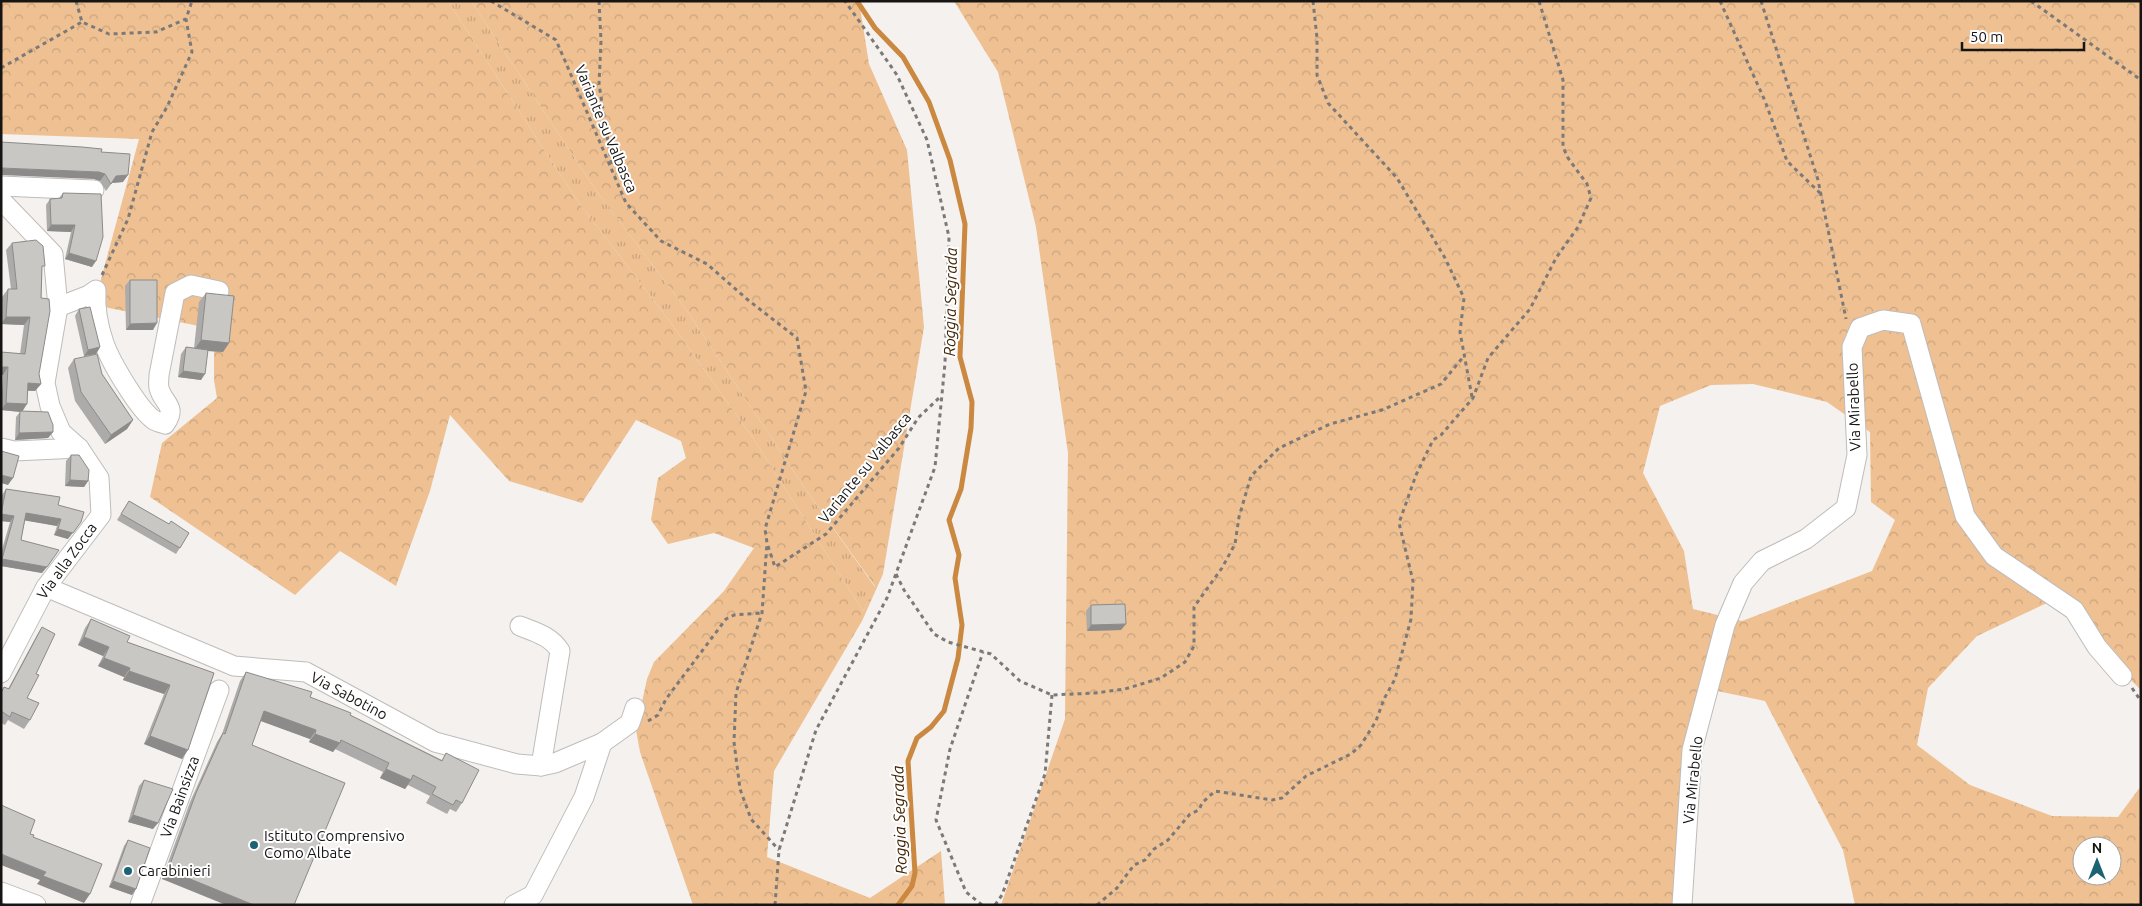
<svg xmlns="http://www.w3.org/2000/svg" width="2142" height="906" viewBox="0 0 2142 906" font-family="Ubuntu,sans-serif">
<defs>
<pattern id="grass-tufts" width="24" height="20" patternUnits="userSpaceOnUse" patternTransform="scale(1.25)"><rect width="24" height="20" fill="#eec092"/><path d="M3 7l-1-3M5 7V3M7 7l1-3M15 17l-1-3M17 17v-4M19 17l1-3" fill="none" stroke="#cba47d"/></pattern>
<pattern id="forest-crowns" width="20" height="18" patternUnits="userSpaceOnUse" patternTransform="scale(1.25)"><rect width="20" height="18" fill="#eec092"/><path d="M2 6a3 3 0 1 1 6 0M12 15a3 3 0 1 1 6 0" fill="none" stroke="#cba47d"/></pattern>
</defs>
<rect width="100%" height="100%" fill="#f4f1ee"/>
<!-- grass -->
<polygon fill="url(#grass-tufts)" points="448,1 471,1 595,189 685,308 804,487 875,587 863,611 753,438 668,319 576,199"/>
<!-- forest -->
<g fill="url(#forest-crowns)" fill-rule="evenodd">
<polygon points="1,1 448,1 576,199 668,319 753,438 863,611 875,586 804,487 685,308 595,189 471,1 859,1 869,64 907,150 924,327 883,574 862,621 774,771 767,857 870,898 941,851 945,905 693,905 640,752 636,730 647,679 654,662 724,591 754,548 714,533 668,544 651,520 658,478 686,458 681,441 636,420 582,503 509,481 450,415 430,491 396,586 340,551 295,595 150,497 162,443 217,398 214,380 214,329 94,305 139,139 1,134"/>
<path d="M 954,1 L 2141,1 L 2141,690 L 2051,601 L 1977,636 L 1928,688 L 1917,745 L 1970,785 L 2052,816 L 2118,817 L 2141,786 L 2141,905 L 1855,905 L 1843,850 L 1765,701 L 1703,688 L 1681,905 L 1001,905 L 1065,719 L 1068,453 L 1036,227 L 998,72 ZM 1753,384 L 1827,402 L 1870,432 L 1871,502 L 1895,520 L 1872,571 L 1742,621 L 1693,609 L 1684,551 L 1643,473 L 1660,406 L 1711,385 ZM 2082,846 L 2112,846 L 2112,876 L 2082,876 Z"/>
</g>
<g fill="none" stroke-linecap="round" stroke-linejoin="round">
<!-- stream -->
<polyline stroke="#ca8840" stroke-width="5" points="857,1 875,28 903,57 929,102 950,160 965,224 960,357 972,402 971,428 961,489 949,520 959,555 955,578 962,625 958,658 944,711 931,727 917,738 908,761 915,873 912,886 898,905"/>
<defs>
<g id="minor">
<polyline points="1,186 94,190"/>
<polyline points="1,200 53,254 58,307 45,383 50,406 61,432 79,448 99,478 101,515 46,587 1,673"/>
<path d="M 58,307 L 89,295 L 96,290 C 95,307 98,326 104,343 C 110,361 139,410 154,420 C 157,422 162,423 165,424 C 178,406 163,404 159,388 C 158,384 159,379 159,375 L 175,293 L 191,285 L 219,291"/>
<polyline points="1,448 14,451 79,448"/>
<polyline points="46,587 234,666 306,672 435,742 517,764 541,766 555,763 602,743 630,723 635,708"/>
<path d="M 520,626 C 535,632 551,636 560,651 L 541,766"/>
<polyline points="1,892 36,905"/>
<polyline points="140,905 219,690"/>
<polyline points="514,905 533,895 584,797 602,743"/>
<polyline points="1682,905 1692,750 1725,625 1743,583 1762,561 1806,539 1846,508 1857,455 1852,347 1860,328 1883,320 1911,324 1965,516 1994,556 2074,610 2097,647 2122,676"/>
</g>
</defs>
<!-- minor casing -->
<use href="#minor" stroke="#bfbcb9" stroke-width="21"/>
<!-- path -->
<g stroke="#7c7a78" stroke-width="3" stroke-dasharray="4 4" stroke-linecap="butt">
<polyline points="76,1 82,22 109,34 156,32 186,19"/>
<polyline points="491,1 556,40 626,203 661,241 707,264 748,300 797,338 806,391 765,529 767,543 762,613 736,693 734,742 740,789 751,819 779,850"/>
<polyline points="599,1 601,41 599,84 612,167"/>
<polyline points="1313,1 1317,38 1317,75 1328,103 1397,178 1445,258 1464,298 1460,332 1472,397"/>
<polyline points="1720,1 1765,101 1787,161 1820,193"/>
<polyline points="1761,1 1818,180 1846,319"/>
<polyline points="2031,1 2141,80"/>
<polyline points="1,68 82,22"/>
<polyline points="102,275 128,219 152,132 167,107 192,52 186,19 192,1"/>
<polyline points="768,546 775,567 826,534 899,448 918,418 940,397"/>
<polyline points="896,574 904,590 934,634 948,642 991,654 1020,681 1052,695 1095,693 1125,689 1161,678 1185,662 1194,646 1194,607 1222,568 1235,544 1239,517 1251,476 1279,448 1330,424 1382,410 1441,384 1464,356"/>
<polyline points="2132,688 2141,701"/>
<polyline points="648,721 658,715 666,699 726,619 734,615 762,613"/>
<polyline points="775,905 779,850 816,730 887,598 935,467 945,363 949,237 927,140 897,75 845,1"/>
<polyline points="982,905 966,892 936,820 950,749 983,652"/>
<polyline points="995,905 1002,895 1045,774 1052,695"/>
<polyline points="1097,905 1117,888 1134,865 1145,860 1154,849 1168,840 1190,814 1199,810 1202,803 1215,791 1272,800 1282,798 1306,776 1351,754 1361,745 1376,721 1384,699 1395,679 1411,619 1413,581 1399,523 1416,475 1433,440 1441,435 1473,398 1488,358 1530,309 1556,258 1578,227 1591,198 1587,184 1568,158 1563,147 1563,80 1539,1"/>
</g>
<!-- minor -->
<use href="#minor" stroke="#fff" stroke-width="19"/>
</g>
<!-- wall -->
<g fill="#adaba9">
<polygon points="101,152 123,182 112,183 106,191 100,181 94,179"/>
<polygon points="63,193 92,267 65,259 71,232 47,231 46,205 50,199 59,198"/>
<polygon points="12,243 42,270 39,374 41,384 35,391 28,391 22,411 53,432 48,438 15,440 16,417 20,412 1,410 3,375 1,375 1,352 20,354 24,325 1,324 2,297 8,289 11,289 6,250"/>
<polygon points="130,280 153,330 126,330 125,286"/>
<polygon points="206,293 229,343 223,352 208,351 201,380 178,377 181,354 186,347 194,348 199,302"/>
<polygon points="79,309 100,347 96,354 84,356 75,316"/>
<polygon points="74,359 102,374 133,420 127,429 105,444 75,401 68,368"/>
<polygon points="71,455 88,481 84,487 65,486 66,461"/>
<polygon points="6,489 58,505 68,539 54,535 57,526 25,520 21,540 42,573 1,566 1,553 10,522 1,521 1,499 2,495"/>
<polygon points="129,501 169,524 189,533 176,554 117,520"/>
<polygon points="1091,605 1121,630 1087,631 1086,611"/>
<polygon points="91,619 127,642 214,673 182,759 144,744 164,694 123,680 124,677 98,666 103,656 78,645 85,628"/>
<polygon points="42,627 36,674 27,698 30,720 24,729 8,720 5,725 1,723 1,691 4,687 8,689 37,635"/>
<polygon points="246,672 310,697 350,715 442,760 446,753 462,803 456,812 450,809 447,814 426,803 430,796 408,785 405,789 380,778 383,772 335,749 333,752 309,742 310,739 261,721 252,745 294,905 162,879 190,802 217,742 222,734 240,681"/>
<polygon points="144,780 153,829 128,822 139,786"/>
<polygon points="128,840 132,895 109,887 124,846"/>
</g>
<!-- shaded-wall -->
<g fill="#8d8b89">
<polygon points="1,168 99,172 105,174 100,181 94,179 1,175"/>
<polygon points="128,175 123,182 111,183 116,176"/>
<polygon points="51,225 75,225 71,232 47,231"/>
<polygon points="69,253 96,261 92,267 65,259"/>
<polygon points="6,317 30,317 24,325 1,324"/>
<polygon points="157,323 153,330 126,330 130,324"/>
<polygon points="201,340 229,343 223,352 194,350"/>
<polygon points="100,347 96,354 84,356 88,350"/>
<polygon points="1,367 8,367 3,375 1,375"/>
<polygon points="183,371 205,374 201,380 178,377"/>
<polygon points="28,383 41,384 35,391 23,390"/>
<polygon points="6,403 27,404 22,412 1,410"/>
<polygon points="133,420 127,429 105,444 111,435"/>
<polygon points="53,432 48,438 15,440 19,433"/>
<polygon points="1,475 13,478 8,485 1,483"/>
<polygon points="70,480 88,481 84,487 65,486"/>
<polygon points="26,513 61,519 57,526 22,520"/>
<polygon points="1,514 14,516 10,522 1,521"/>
<polygon points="81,522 68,539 54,535 58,529"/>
<polygon points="2,559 47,567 42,573 1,566 1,560"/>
<polygon points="1126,624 1121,630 1087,631 1091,625"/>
<polygon points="84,637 109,647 103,656 78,645"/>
<polygon points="104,658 130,668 124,677 98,666"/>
<polygon points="129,671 170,685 164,694 123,680"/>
<polygon points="264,711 316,730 310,739 258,720"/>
<polygon points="315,734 340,743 333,752 309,742"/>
<polygon points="150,736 188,750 182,759 144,744"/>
<polygon points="386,769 411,780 405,789 380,778"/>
<polygon points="133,815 158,823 153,829 128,822"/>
<polygon points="1,854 46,872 90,894 84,903 37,884 40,880 1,865"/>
<polygon points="168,870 254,905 226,905 162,879"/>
<polygon points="113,881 136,889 132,895 109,887"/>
</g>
<!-- building -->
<g fill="#c9c7c4" stroke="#8d8b89">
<polygon points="1,142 82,147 102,149 101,152 130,154 128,175 116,176 111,184 105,174 99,172 1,168"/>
<polygon points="63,193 101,194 103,237 96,261 69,253 75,225 51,225 50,199 62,198"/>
<polygon points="36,240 43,246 45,266 42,266 41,298 49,299 50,311 39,374 41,384 28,383 27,404 6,403 8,367 1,367 1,352 25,354 30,317 6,317 8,289 17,289 12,243"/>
<polygon points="130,280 157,280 157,323 130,324"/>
<polygon points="206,293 234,296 229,343 201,340"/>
<polygon points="90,307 100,347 88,350 79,309"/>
<polygon points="186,347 208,350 205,374 183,371"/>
<polygon points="97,354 102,374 133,420 111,435 81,392 74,359"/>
<polygon points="20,411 48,412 53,425 53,432 19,433"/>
<polygon points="1,451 19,456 13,478 1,475"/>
<polygon points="71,455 79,455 89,470 88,481 70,480"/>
<polygon points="6,489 60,497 58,505 84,512 81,522 73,533 58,529 61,519 26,513 21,540 59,550 47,567 2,559 14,516 1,514"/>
<polygon points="129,501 169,524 171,521 189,533 180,548 121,514"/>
<polygon points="1125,604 1126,624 1091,625 1091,605"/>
<polygon points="91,619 130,636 127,642 214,673 188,750 150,736 170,685 129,671 130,668 104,658 109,647 84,637"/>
<polygon points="42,627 55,634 36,674 39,675 27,698 39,703 30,720 12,712 10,717 1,711 1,693 4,687 9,689"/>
<polygon points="246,672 312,692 310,697 351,713 350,715 442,761 446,753 479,770 462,803 456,800 453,805 432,794 436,787 413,775 411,780 386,769 389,763 341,740 340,743 315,734 316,730 264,711 252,745 345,783 294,905 254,905 168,870 196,793 223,733 225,734"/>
<polygon points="144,780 173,789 158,823 133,815"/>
<polygon points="1,805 35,820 30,834 34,835 33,837 102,864 90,894 43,876 46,872 1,854"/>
<polygon points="128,840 150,848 136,889 113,881"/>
</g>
<!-- markers -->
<g fill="#1c6373" stroke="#fff" stroke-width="2">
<circle cx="254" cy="845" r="5"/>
<circle cx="128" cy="871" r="5"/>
</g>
<g text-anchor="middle" stroke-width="4" stroke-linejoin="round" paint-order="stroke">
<!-- street labels -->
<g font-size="15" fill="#161514" stroke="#fff">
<text transform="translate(606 129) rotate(67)" y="5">Variante su Valbasca</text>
<text transform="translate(1854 407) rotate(-92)" y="5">Via Mirabello</text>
<text transform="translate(865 468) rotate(-51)" y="5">Variante su Valbasca</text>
<text transform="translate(67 561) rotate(-54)" y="5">Via alla Zocca</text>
<text transform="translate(349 696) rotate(28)" y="5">Via Sabotino</text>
<text transform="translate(1693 780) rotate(-84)" y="5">Via Mirabello</text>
<text transform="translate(180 797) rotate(-70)" y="5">Via Bainsizza</text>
</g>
<!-- poi labels -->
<g font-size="15" fill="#161514" stroke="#fff" text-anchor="start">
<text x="264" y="841">Istituto Comprensivo<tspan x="264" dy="17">Como Albate</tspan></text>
<text x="138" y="876">Carabinieri</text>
</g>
<!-- water labels -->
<g font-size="16" font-style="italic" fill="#412606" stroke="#fff">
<text transform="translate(950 302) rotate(-89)" y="6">Roggia Segrada</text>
<text transform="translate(899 820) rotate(-92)" y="6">Roggia Segrada</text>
</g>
</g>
<!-- border -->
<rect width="2142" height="906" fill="none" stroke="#161514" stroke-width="5"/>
<!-- north arrow -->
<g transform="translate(2097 861)"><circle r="24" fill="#ffffff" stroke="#a2a1a1"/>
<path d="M0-4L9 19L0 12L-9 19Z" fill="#1c6373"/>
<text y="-8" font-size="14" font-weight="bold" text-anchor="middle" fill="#161514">N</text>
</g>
<!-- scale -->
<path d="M1962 42v8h122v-8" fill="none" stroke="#161514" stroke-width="2.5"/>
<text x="1970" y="42" font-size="15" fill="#161514" stroke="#ffffff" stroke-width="4" paint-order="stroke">50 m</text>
</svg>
